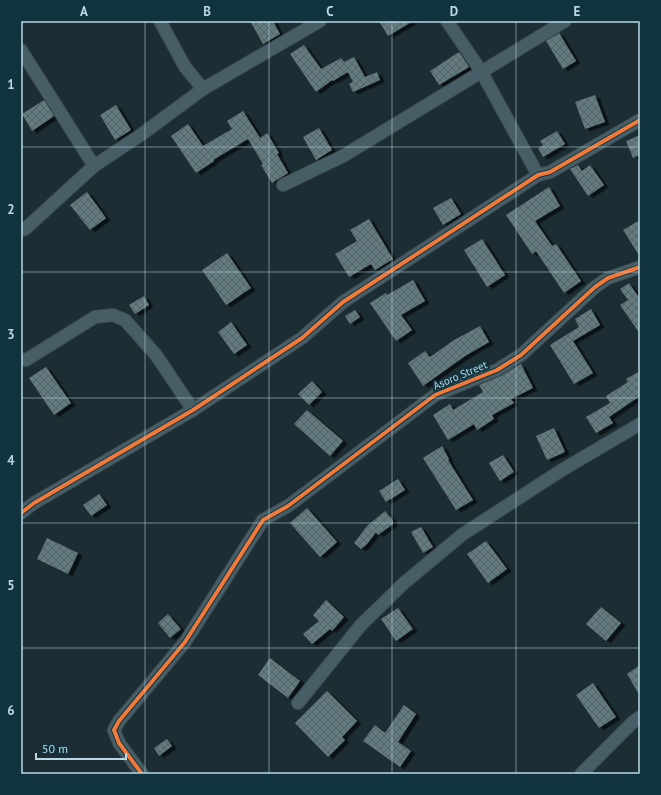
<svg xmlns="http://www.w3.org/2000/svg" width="661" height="795" viewBox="0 0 661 795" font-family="'PT Sans',sans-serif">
<defs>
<pattern id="building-cross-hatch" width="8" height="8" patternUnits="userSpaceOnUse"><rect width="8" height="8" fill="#647a7e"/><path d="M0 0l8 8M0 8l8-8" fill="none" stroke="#526367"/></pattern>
<filter id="shadow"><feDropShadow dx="4.5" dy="2.5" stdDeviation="0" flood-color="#0009"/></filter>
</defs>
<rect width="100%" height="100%" fill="#1c2e34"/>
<!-- building -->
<g fill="url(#building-cross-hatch)" filter="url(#shadow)">
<polygon points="250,21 273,21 280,34 263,44"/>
<polygon points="379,21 413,21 388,36"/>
<polygon points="559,33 576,61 563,69 546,41"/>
<polygon points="304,45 321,69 341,58 344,62 354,57 365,77 377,72 380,80 353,92 349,84 353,82 348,72 333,81 332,80 316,92 290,54"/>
<polygon points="459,52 469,67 439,85 430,71"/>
<polygon points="595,95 605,122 585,129 575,102"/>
<polygon points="44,100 54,116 32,131 22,114"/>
<polygon points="116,105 131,130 115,140 100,115"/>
<polygon points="243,111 260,138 267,133 279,153 277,154 288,173 272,183 261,165 263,164 248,139 213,160 214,161 196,173 171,136 188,124 203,146 232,129 227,121"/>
<polygon points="319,128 332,150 316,160 303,137"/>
<polygon points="557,131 565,144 543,157 538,148 543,145 540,141"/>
<polygon points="640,135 640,155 633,158 626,141"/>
<polygon points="578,165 582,171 590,165 604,185 588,196 570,169"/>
<polygon points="549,187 560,206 535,221 552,246 556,244 581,281 564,293 536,251 532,254 506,215"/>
<polygon points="87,192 106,218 90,230 70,205"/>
<polygon points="451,198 461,214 443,225 433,208"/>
<polygon points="369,219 393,259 375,270 371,264 349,277 335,254 357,241 350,230"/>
<polygon points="640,220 640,257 623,230"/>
<polygon points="482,239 505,275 487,287 464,250"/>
<polygon points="227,253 251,288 226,305 202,270"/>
<polygon points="413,280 425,301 401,315 412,330 396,341 370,303 386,293 387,295"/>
<polygon points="629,283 640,299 640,334 620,305 628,300 620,289"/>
<polygon points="144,296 149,305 135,314 129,305"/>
<polygon points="591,309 600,325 573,341 593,373 574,384 550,345 579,327 575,319"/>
<polygon points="355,310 360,317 350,324 345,316"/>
<polygon points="231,322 247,345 234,354 218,332"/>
<polygon points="480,326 489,342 465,356 423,386 408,363 425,351 430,357 454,340"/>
<polygon points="521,364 533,388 511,399 514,403 492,415 494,419 477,430 474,424 448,440 433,415 450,404 453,410 483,392 479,385 501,376"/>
<polygon points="46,367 71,403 54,415 29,378"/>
<polygon points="640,371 640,396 609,417 613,423 596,433 586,417 610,403 606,396 628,382 626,379"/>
<polygon points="312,381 322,392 309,405 298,394"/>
<polygon points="307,410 343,441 330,456 294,424"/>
<polygon points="554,428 565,452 547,460 536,436"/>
<polygon points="442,446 449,459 448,460 473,500 456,510 423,458"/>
<polygon points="503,455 514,472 500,481 489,463"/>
<polygon points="398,479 405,490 386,502 379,491"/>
<polygon points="99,494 107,505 91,516 83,505"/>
<polygon points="307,508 337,542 320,557 290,523"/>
<polygon points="385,511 393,520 393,524 378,535 376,532 367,544 361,549 354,543 367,526"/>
<polygon points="421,527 433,547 423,553 411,532"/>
<polygon points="47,538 78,553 68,574 37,559"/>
<polygon points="486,541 507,569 488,583 467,554"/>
<polygon points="326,600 344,617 332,631 330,629 312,644 303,634 319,621 313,615"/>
<polygon points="601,607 621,623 606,641 586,624"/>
<polygon points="398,608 413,629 396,641 381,619"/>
<polygon points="168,614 181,629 170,638 158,623"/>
<polygon points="270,658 300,681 288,698 258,675"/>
<polygon points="640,665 640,696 627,674"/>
<polygon points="593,683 616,717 599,728 576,695"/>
<polygon points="327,691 357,721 342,737 345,740 328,757 295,723"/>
<polygon points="404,705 416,714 398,742 411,751 400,767 363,741 375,725 385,733"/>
<polygon points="167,739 172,746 159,756 154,748"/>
</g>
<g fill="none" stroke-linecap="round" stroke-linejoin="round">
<defs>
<g id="minor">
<polyline points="160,21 185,67 203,89"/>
<polyline points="447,21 481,71 538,175"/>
<polyline points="21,50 94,166"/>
<polyline points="283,185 343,156 565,21"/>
<polyline points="21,230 25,229 94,166 142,134 203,89 320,21"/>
<polyline points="21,359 26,360 95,317 113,315 125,320 156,355 193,410"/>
<polyline points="21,513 34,503 193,410 302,338 343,302 538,175 550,172 640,120"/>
<polyline points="298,703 361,625 404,583 463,534 562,470 640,424"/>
<polyline points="142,774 119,743 114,730 119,721 185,642 263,520 288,506 435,395 497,370 521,355 595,287 608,278 640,267"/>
<polyline points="581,774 633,722 640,717"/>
</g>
</defs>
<!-- minor casing -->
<use href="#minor" stroke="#3c4c52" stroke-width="14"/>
<!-- minor -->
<use href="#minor" stroke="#485e67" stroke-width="12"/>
<defs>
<g id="cycleway">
<polyline points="21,513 34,503 193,410 302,338 343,302 538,175 550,172 640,120"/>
<polyline points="142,774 119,743 114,730 119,721 185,642 263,520 288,506 435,395 497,370 521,355 595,287 608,278 640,267"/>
</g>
</defs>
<!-- cycleway casing -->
<use href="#cycleway" stroke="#11333e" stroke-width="6"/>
<!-- cycleway -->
<use href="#cycleway" stroke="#f17a3a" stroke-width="4"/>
</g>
<!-- grid -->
<path fill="none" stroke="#b9d8e4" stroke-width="1" stroke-opacity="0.55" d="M 145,21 L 145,774M 269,21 L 269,774M 392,21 L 392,774M 516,21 L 516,774M 21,147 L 640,147M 21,272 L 640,272M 21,398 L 640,398M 21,523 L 640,523M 21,648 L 640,648"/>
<g text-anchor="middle" stroke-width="4" stroke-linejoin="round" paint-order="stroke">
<!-- street labels -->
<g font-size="11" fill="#b9d8e4" stroke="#11333e">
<text transform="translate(460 375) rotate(-23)" y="4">Asoro Street</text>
</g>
</g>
<!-- border -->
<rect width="661" height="795" fill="none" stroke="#11333e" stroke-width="44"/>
<!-- scale -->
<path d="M36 753v6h90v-6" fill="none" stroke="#b9d8e4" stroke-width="2"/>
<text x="42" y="753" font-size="12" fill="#b9d8e4" stroke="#11333e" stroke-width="3" paint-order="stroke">50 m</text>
<rect x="22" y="22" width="617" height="751" fill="none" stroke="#b9d8e4" stroke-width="1.5"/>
<g font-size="13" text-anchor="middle" font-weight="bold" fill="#b9d8e4">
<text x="84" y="16">A</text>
<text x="207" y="16">B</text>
<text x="330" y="16">C</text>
<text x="454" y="16">D</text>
<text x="577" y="16">E</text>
<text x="11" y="89">1</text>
<text x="11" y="214">2</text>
<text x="11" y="339">3</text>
<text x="11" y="465">4</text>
<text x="11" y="590">5</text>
<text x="11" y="715">6</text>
</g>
</svg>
